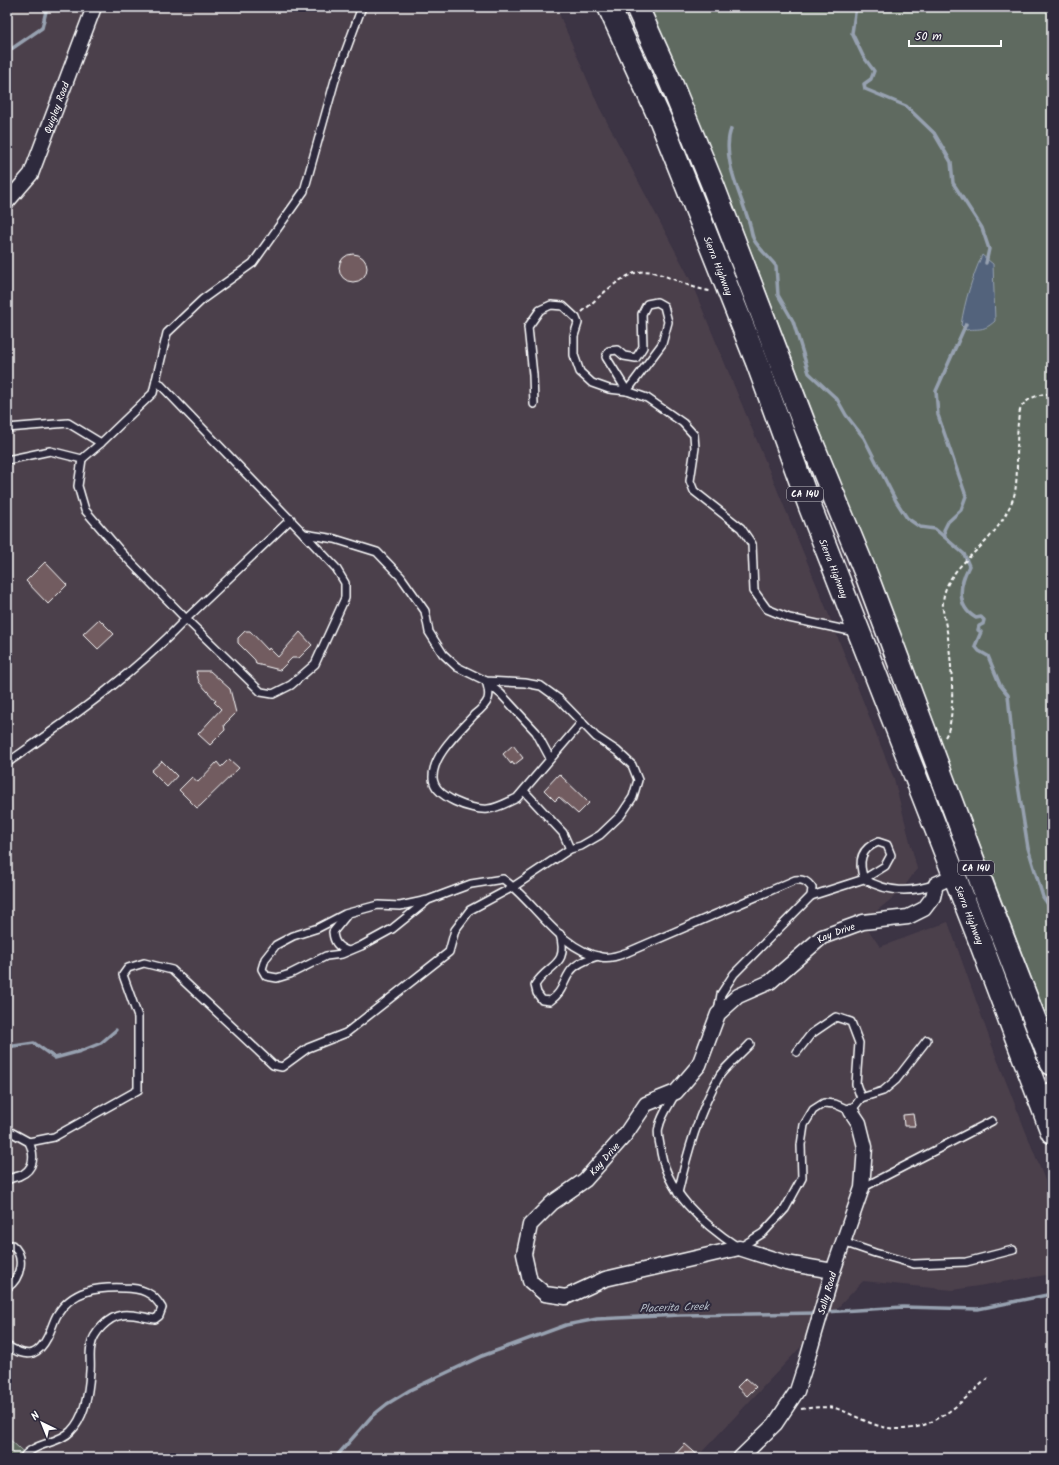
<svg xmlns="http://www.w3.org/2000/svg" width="1059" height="1465" viewBox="0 0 1059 1465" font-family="Kalam,sans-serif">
<rect width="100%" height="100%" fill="#3c3444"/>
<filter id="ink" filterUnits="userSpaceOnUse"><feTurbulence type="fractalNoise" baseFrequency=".025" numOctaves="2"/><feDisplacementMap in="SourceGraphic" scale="8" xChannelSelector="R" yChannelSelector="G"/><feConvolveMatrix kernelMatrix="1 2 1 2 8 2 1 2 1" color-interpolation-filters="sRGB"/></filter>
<g filter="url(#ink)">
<!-- built -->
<polygon fill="#4c404c" points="7,7 556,7 599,107 689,277 820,593 894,779 917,869 901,891 863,922 880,947 948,922 995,1054 1050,1193 1052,1202 1052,1274 953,1290 863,1281 696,1458 30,1458 7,1437"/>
<!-- green -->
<g fill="#5e6b61" stroke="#aeb5b0">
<polygon points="645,7 1052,7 1052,1031 727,190"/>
<polygon points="7,1437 30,1458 7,1458"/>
</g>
<!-- water -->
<path fill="#52637c" stroke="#97a1b0" d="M 982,255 L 993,264 L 995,321 C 983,332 979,328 966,330 L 961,325 C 965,300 972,278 982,255 Z"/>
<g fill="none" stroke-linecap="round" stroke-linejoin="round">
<!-- stream -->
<g stroke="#97a1b0" stroke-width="3.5">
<polyline points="856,7 852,33 863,56 874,71 871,79 864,84 865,89 906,106 934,133 951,162 953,183 982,228 989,249 986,263"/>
<polyline points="7,52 42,28 46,11"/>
<path d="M 731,129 C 721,156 740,193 748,219 C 751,226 751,234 754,240 C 760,250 769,257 776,266 L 778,295 L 793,321 L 809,373 L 837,399 L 846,415 L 864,438 L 896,501 L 907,518 L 920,527 L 935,529 L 964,554 L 969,566 C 960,583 955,606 976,618 L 981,617 L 984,620 L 983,624 L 979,626 L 978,630 L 981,632 L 975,646 L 979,651 L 988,656 L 1000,685 L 1008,695 L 1015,766 L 1028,848 L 1043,897 L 1052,910"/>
<polyline points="945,536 944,530 948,522 961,510 966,496 938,415 936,391 966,324"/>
<polyline points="7,1047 34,1043 55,1058 81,1051 101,1043 116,1030"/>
<polyline points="825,1312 903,1307 978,1309 1052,1294"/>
<polyline points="335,1458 372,1416 387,1404 410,1390 482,1356 566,1325 597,1319 680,1315 817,1313"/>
</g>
</g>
<!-- building -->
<g fill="#725c60" stroke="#fff">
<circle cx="353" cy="268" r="14"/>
<polygon points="45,562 67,585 48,604 26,581"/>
<polygon points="99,619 114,634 98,649 83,634"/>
<polygon points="245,631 250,631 268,650 269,648 278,657 300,632 312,645 299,658 292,658 280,670 256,664 255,660 238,643 238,638"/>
<polygon points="196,671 210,671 230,689 236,713 224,725 225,730 210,745 198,734 221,709 214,702 216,701 199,682"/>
<polygon points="513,745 523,758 514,765 512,762 511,764 503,754"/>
<polygon points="229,759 239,768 200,806 197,808 179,790 192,777 198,782 217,762 221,767"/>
<polygon points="162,761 177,776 167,787 151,771"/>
<polygon points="559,774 589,803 578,814 559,797 555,801 544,790"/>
<polygon points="913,1114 915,1126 904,1126 903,1115"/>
<polygon points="746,1378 756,1387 747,1396 737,1387"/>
<polygon points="685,1444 701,1458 672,1458"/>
</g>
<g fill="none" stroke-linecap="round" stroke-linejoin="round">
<defs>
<g id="service">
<polygon points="657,302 664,306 668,322 662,344 627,391 606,357 609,351 617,350 624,356 636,358 643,347 642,314 647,304"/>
<polyline points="534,404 533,375 528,327 540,310 551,305 563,306 576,318 578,323 574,336 574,355 580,372 592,383 609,389 627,391 647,398 683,423 694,435 695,448 690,481 694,491 741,528 752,544 754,591 767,609 789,618 855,632"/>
<polyline points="7,428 68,423 101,443 82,459 50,451 7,460"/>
<polyline points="101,443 153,393 167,333 203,299 253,263 304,191 335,80 362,7"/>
<polyline points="82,459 78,486 85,510 122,553 186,619 291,519"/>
<path d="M 486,681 C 488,688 490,692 488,699 C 486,705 479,711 474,715 C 460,731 432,755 433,778 C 434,797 472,811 488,809 C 498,808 508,802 517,798 L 582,722"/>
<polyline points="487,683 501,694 536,732 550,758"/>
<path d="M 7,763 C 71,718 132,676 186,619 L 261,692 L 273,694 L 291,685 L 315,664 L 345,598 L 345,583 L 336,568 L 304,534"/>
<polyline points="524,791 563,833 570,849"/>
<path d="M 811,896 L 864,879 L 885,866 L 891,855 L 887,845 L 878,842 C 860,849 858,862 864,879 C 888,893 911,893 936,884"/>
<path d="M 428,900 L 400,906 L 378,905 L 345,914 L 318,928 L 293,936 L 276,945 L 265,959 L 262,969 L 266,976 L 277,978 L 290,974 L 326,956 L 342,954 L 361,946 L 392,929 L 428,900 L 471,884 L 503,879 C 535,902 559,949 601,957 C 610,959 620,955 628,952 L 795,880 C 803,879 807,881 812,888 L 811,896 L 734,974 L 721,994 L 718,1011"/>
<path d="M 346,916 L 333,932 C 334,943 338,947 348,951"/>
<path d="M 560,934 C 569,967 549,963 535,985 L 537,993 L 542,1000 L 550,1001 C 563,992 562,984 570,972 C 576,963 588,959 598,956"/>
<path d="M 675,1094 C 670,1104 661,1116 659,1127 C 657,1132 659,1140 660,1145 C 664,1191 703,1224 739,1248 L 763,1233 L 785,1209 L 802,1178 L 801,1145 L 804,1125 L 813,1110 L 824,1103 L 835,1104 L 851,1111 L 861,1098 L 856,1084 L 859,1043 L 851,1022 L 836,1017 L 811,1034 L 797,1052"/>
<polyline points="861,1098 883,1091 896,1080 927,1040"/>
<polyline points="7,1130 29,1142 54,1137 138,1090 138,1017 123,975 128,968 144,963 172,970 273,1065 282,1067 308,1048 346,1033 449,952 455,930 470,910 513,887 570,849 581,846 600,835 621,815 633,797 638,780 632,765 617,751 596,737 559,699 541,686 525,683 486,681 457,667 443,654 429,632 425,611 401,577 377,552 335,539 304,534 156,380"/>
<path d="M 7,1180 C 11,1178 14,1177 19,1176 C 35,1170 35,1155 29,1142"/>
<polyline points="862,1188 992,1121"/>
<path d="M 678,1193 C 687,1154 699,1110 720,1075 C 728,1064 741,1054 750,1044"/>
<polyline points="843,1242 875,1253 914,1264 966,1262 1013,1250"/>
<path d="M 7,1248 L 12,1245 C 26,1256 21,1278 7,1288"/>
<path d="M 7,1346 C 14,1350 24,1356 33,1353 C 40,1350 44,1344 47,1338 C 51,1331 53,1322 57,1315 C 72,1290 97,1287 124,1288 C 141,1288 153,1292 162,1308 L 159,1316 L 155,1319 C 145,1318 132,1313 122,1315 C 108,1317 93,1333 91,1346 C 89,1354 91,1363 90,1371 C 89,1390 85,1417 71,1431 C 59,1444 32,1443 23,1458"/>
</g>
<g id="minor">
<path id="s1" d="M 7,202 L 31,174 L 94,7"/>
<path id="s2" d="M 833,1271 L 786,1263 L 739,1248 L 605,1279 L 566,1297 L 545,1294 L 530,1281 L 524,1254 L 530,1225 L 552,1203 L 585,1180 L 625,1135 L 646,1104 L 676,1092 L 699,1065 L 718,1014 L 738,996 L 770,982 L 822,937 L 863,922 L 908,917 L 924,909 L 933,897 L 936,884 L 954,876"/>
<path id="s3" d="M 740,1458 L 775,1424 L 797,1391 L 807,1360 L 833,1271 L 862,1188 L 865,1147 L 859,1123 L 851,1111"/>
</g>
<g id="primary">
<path id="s4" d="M 609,7 L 661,121 L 757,362 L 810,507 L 978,936 L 1052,1132"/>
<polyline points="637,7 669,78 712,183 803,421 866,574 985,892 1052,1064"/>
</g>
<g id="motorway">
<polyline points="1042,1036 1052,1042"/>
<polyline points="1039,1098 1052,1094"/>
</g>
</defs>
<!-- service casing -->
<use href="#service" stroke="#fff" stroke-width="10"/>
<!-- minor casing -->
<use href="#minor" stroke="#fff" stroke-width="17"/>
<!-- primary casing -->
<use href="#primary" stroke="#fff" stroke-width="25"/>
<!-- motorway casing -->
<use href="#motorway" stroke="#fff" stroke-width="25"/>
<!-- path -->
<g stroke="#fff" stroke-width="2" stroke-dasharray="4 3" stroke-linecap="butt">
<path d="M 582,312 C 599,298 627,266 652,272 C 672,277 689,288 710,291"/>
<path d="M 945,737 C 957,720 951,660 948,638 C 947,627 942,614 943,602 C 945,574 969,559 987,540 C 998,528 1007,514 1013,499 C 1021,479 1013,419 1022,406 C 1029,397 1042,393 1052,394"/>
<path d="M 801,1409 C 811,1408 825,1406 835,1408 C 851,1413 866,1423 883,1427 C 929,1438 960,1403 990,1376"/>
</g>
<!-- service -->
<use href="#service" stroke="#2f2a3d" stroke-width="7"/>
<!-- minor -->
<use href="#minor" stroke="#2f2a3d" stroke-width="14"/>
<!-- primary -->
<use href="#primary" stroke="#2f2a3d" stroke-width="22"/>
<!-- motorway -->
<use href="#motorway" stroke="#2f2a3d" stroke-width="22"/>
</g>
</g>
<g text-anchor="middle" stroke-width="4" stroke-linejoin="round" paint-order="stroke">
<!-- shield labels -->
<g fill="#2f2a3d" stroke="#c1bfc5" stroke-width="1">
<rect x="787" y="487" width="36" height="14" rx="3"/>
<rect x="958" y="861" width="36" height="14" rx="3"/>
</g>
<g font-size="9" font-weight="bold" fill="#fff">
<text x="805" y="497">CA 14U</text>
<text x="976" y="871">CA 14U</text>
</g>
<!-- street labels -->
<g font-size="10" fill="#fff" stroke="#2f2a3d">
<text dy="4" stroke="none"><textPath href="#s1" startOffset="108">Quigley Road</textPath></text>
<text dy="4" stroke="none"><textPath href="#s4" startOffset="281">Sierra Highway</textPath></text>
<text dy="4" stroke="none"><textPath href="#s4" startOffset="605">Sierra Highway</textPath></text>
<text dy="4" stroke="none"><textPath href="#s4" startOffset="977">Sierra Highway</textPath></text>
<text dy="4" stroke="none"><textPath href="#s2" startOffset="812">Kay Drive</textPath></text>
<text dy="4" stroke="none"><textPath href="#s2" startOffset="476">Kay Drive</textPath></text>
<text dy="4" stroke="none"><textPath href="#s3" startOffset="191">Sally Road</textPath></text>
</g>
<!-- water labels -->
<g font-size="11" font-style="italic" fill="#b1b9c4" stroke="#2f2a3d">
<text transform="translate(674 1307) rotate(-2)" y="4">Placerita Creek</text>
</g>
</g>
<!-- margin -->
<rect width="1059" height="1465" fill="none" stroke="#2f2a3d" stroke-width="24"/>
<rect x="12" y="12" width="1035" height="1441" fill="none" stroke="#fff" stroke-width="1.5" filter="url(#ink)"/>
<!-- north arrow -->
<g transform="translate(42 1423) rotate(317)" stroke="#2f2a3d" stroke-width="3" paint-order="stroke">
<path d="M0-3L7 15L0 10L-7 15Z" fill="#ffffff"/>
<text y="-6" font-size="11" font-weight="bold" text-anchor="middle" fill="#ffffff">N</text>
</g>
<!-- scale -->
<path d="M909 40v6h92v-6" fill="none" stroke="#ffffff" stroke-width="2"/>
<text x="915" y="40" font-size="12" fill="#ffffff" stroke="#2f2a3d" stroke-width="3" paint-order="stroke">50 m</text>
</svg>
